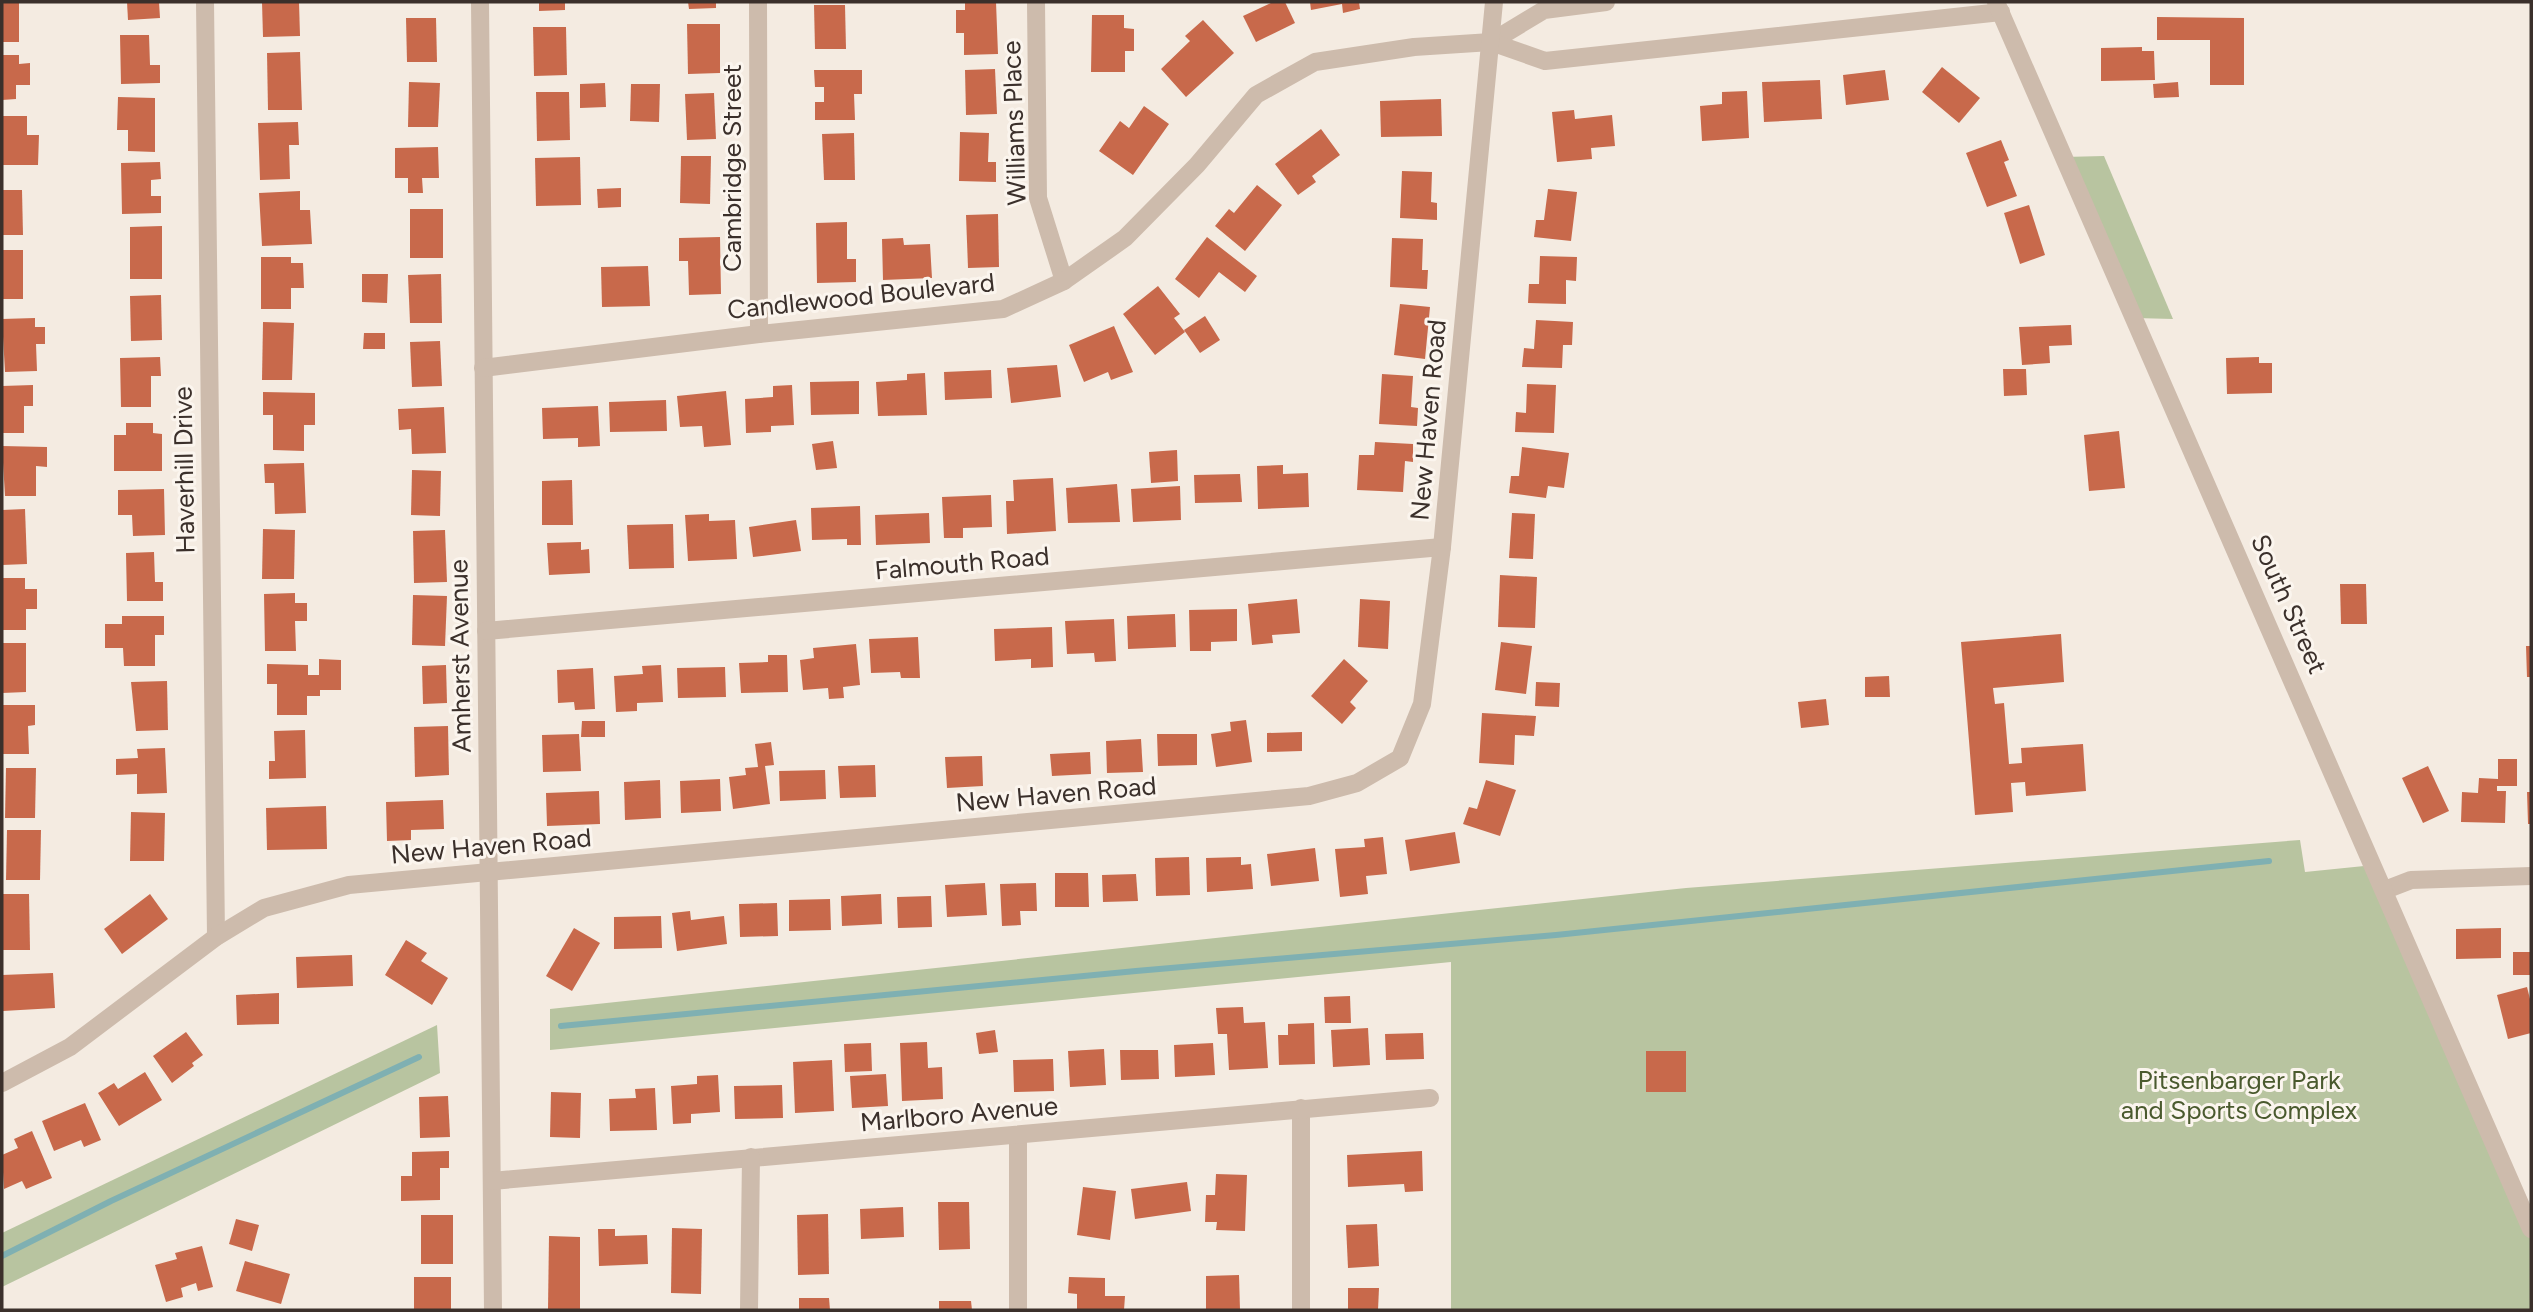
<svg xmlns="http://www.w3.org/2000/svg" width="2533" height="1312" viewBox="0 0 2533 1312" font-family="Figtree,sans-serif">
<rect width="100%" height="100%" fill="#f4ebe1"/>
<!-- green -->
<g fill="#b8c4a0">
<polygon points="2104,156 2173,319 2135,318 2064,157"/>
<polygon points="2300,840 2305,872 2374,865 2531,1229 2531,1310 1451,1310 1451,962 550,1050 550,1009 1686,888"/>
<polygon points="437,1025 440,1073 2,1287 2,1233"/>
</g>
<g fill="none" stroke-linecap="round" stroke-linejoin="round">
<!-- stream -->
<g stroke="#7fb0b2" stroke-width="6">
<polyline points="561,1026 1136,971 1556,935 2269,861"/>
<polyline points="2,1256 111,1201 419,1057"/>
</g>
</g>
<!-- building -->
<g fill="#c8694b">
<rect x="2" y="2" width="17" height="40"/>
<polygon points="127,2 159,2 160,18 128,20"/>
<polygon points="262,2 299,2 300,36 263,37"/>
<polygon points="539,2 565,2 565,10 539,11"/>
<polygon points="688,2 716,2 716,8 689,9"/>
<polygon points="965,2 996,2 998,54 964,55 964,33 956,33 956,10 965,10"/>
<polygon points="1273,2 1285,2 1295,23 1256,42 1243,16"/>
<polygon points="1310,2 1359,2 1360,9 1343,13 1342,4 1311,10"/>
<polygon points="814,5 845,5 846,49 815,49"/>
<polygon points="1092,15 1124,15 1124,28 1134,29 1134,51 1125,51 1125,72 1091,72"/>
<polygon points="2157,17 2244,18 2244,85 2210,85 2210,40 2157,40"/>
<polygon points="406,18 436,18 437,62 407,62"/>
<polygon points="1203,20 1234,53 1186,97 1161,69 1190,41 1185,36"/>
<polygon points="687,24 720,24 720,73 688,74"/>
<polygon points="533,27 566,27 567,75 534,76"/>
<polygon points="120,35 149,35 150,65 160,65 160,83 121,84"/>
<polygon points="2142,47 2142,51 2154,51 2155,80 2101,81 2101,48"/>
<polygon points="300,52 302,110 268,110 267,53"/>
<polygon points="2,55 19,55 19,64 30,63 30,85 16,85 16,99 2,100"/>
<polygon points="1942,67 1980,98 1959,123 1922,92"/>
<polygon points="995,69 997,114 966,115 965,70"/>
<polygon points="814,70 862,70 862,94 854,94 855,120 815,120 815,102 824,102 824,87 815,87"/>
<polygon points="1885,70 1889,100 1846,105 1843,75"/>
<polygon points="1820,80 1822,119 1764,122 1762,82"/>
<polygon points="409,82 440,83 438,127 408,127"/>
<polygon points="2178,82 2179,97 2154,98 2153,84"/>
<polygon points="605,83 606,107 580,108 580,84"/>
<polygon points="631,84 660,84 659,122 630,121"/>
<polygon points="1747,91 1749,138 1702,141 1700,106 1722,104 1722,92"/>
<polygon points="536,92 569,92 570,140 537,141"/>
<polygon points="714,93 716,139 687,140 685,94"/>
<polygon points="118,97 155,98 155,152 128,151 128,130 117,130"/>
<polygon points="1441,99 1442,136 1381,137 1380,101"/>
<polygon points="1144,106 1169,124 1133,175 1099,151 1120,121 1129,128"/>
<polygon points="1574,110 1575,119 1612,115 1615,146 1591,148 1592,159 1557,162 1552,112"/>
<polygon points="2,116 27,116 27,135 39,135 38,165 2,165"/>
<polygon points="298,122 299,145 289,145 290,179 260,180 258,123"/>
<polygon points="1321,129 1340,155 1312,176 1316,182 1298,195 1275,164"/>
<polygon points="960,132 989,133 988,162 996,162 996,182 959,181"/>
<polygon points="854,133 855,180 824,180 822,134"/>
<polygon points="2001,140 2009,160 2004,162 2017,196 1987,207 1966,153"/>
<polygon points="438,147 439,178 422,178 423,193 408,193 408,178 395,178 395,148"/>
<polygon points="681,156 711,156 710,204 680,203"/>
<polygon points="580,157 581,205 536,206 535,158"/>
<polygon points="160,162 161,179 151,180 151,196 161,196 161,213 122,214 121,163"/>
<polygon points="1402,171 1432,172 1431,202 1437,203 1437,220 1400,218"/>
<polygon points="1257,185 1282,205 1245,251 1215,226 1229,209 1234,213"/>
<polygon points="621,188 621,207 598,208 597,189"/>
<polygon points="1548,189 1577,192 1571,241 1534,237 1536,220 1544,220"/>
<polygon points="2,190 22,190 23,235 2,235"/>
<polygon points="300,191 300,210 310,210 312,244 262,246 259,193"/>
<polygon points="2029,205 2045,255 2020,264 2004,213"/>
<rect x="410" y="209" width="33" height="49"/>
<polygon points="998,214 999,267 968,268 966,215"/>
<polygon points="847,222 847,259 856,259 856,282 817,283 816,223"/>
<polygon points="162,226 162,279 130,279 130,227"/>
<polygon points="720,237 721,294 689,295 688,261 679,261 679,238"/>
<polygon points="1207,237 1257,276 1245,292 1219,272 1199,298 1175,279"/>
<polygon points="903,238 904,245 930,244 932,278 883,280 882,239"/>
<polygon points="1392,238 1423,239 1422,270 1428,270 1427,289 1390,287"/>
<rect x="2" y="250" width="21" height="49"/>
<polygon points="1540,256 1577,257 1576,281 1566,280 1566,304 1528,303 1529,284 1539,284"/>
<polygon points="261,257 291,257 291,263 303,263 304,288 291,288 291,309 261,309"/>
<polygon points="648,266 650,306 602,307 601,267"/>
<polygon points="362,274 388,274 387,303 362,302"/>
<polygon points="441,274 442,323 410,323 408,275"/>
<polygon points="1158,286 1180,314 1174,318 1185,332 1155,355 1123,314"/>
<polygon points="161,295 162,340 131,341 130,296"/>
<polygon points="1400,304 1430,307 1425,359 1394,355"/>
<polygon points="1205,316 1220,340 1200,353 1184,330"/>
<polygon points="35,318 35,327 45,327 45,344 36,344 37,371 5,372 2,319"/>
<polygon points="1536,320 1573,322 1572,345 1563,345 1562,368 1522,367 1524,348 1534,349"/>
<polygon points="263,322 294,323 292,380 262,380"/>
<polygon points="2071,325 2072,345 2049,346 2050,363 2022,365 2019,327"/>
<polygon points="1114,326 1133,372 1111,380 1108,372 1084,382 1069,345"/>
<polygon points="364,333 385,333 385,349 363,349"/>
<polygon points="440,341 442,386 412,387 410,342"/>
<polygon points="160,357 161,376 151,376 151,407 121,407 120,358"/>
<polygon points="2259,357 2259,363 2272,363 2272,393 2227,394 2226,358"/>
<polygon points="1057,365 1061,397 1011,403 1007,368"/>
<polygon points="2003,369 2026,369 2027,395 2004,396"/>
<polygon points="991,370 992,398 945,400 944,372"/>
<polygon points="925,373 927,415 878,416 876,382 907,380 907,374"/>
<polygon points="1382,374 1413,376 1411,407 1418,408 1417,426 1379,424"/>
<polygon points="859,381 859,414 811,415 810,382"/>
<polygon points="1527,384 1556,385 1554,433 1515,432 1516,412 1526,413"/>
<polygon points="33,385 33,406 24,406 24,433 2,433 2,386"/>
<polygon points="792,385 794,425 771,426 771,432 746,433 745,399 773,397 773,386"/>
<polygon points="726,391 731,445 704,447 702,426 680,427 677,396"/>
<polygon points="263,392 315,393 315,425 304,425 304,451 273,450 273,415 263,415"/>
<polygon points="666,400 667,431 610,432 609,402"/>
<polygon points="598,406 600,446 578,447 578,438 543,439 542,408"/>
<polygon points="444,407 446,453 412,454 411,429 399,430 398,409"/>
<polygon points="126,423 153,423 153,433 162,434 162,471 114,471 114,435 126,435"/>
<polygon points="2119,431 2125,488 2089,491 2084,435"/>
<polygon points="833,441 837,468 816,470 812,444"/>
<polygon points="1375,442 1413,444 1413,462 1405,461 1403,492 1357,490 1359,455 1374,455"/>
<polygon points="2,446 47,447 47,467 36,466 36,496 5,496"/>
<polygon points="1522,447 1569,453 1564,488 1548,486 1546,498 1509,493 1511,476 1519,476"/>
<polygon points="1177,450 1178,481 1151,483 1149,452"/>
<polygon points="304,463 306,513 275,514 274,483 265,483 264,464"/>
<polygon points="1283,465 1283,474 1308,473 1309,507 1258,509 1257,466"/>
<polygon points="412,470 441,471 440,516 411,515"/>
<polygon points="1240,474 1242,502 1195,503 1194,475"/>
<polygon points="1053,478 1056,531 1007,534 1006,501 1014,501 1013,480"/>
<polygon points="572,480 573,525 542,525 542,481"/>
<polygon points="1117,484 1120,522 1068,523 1066,488"/>
<polygon points="1180,486 1181,520 1133,522 1131,489"/>
<polygon points="164,489 165,535 133,536 132,515 118,515 118,490"/>
<polygon points="991,495 992,527 963,528 963,538 944,538 942,497"/>
<polygon points="860,506 861,545 847,545 847,539 812,540 811,508"/>
<polygon points="25,509 27,564 2,565 2,510"/>
<polygon points="929,513 930,543 876,545 875,515"/>
<polygon points="1512,513 1535,514 1533,559 1509,558"/>
<polygon points="709,514 709,521 735,520 737,559 688,561 685,515"/>
<polygon points="796,520 801,551 753,557 749,527"/>
<polygon points="673,524 674,568 629,569 627,525"/>
<polygon points="263,529 295,530 294,579 262,579"/>
<polygon points="445,530 447,582 414,583 413,531"/>
<polygon points="581,542 581,550 589,549 590,573 549,575 547,543"/>
<polygon points="154,552 155,582 163,582 163,601 127,601 126,553"/>
<polygon points="1500,575 1537,577 1535,628 1498,627"/>
<polygon points="2,578 25,578 25,589 37,589 37,609 26,609 26,630 2,630"/>
<polygon points="2340,584 2366,584 2367,624 2341,624"/>
<polygon points="295,593 295,603 307,603 307,621 295,621 296,651 265,651 264,594"/>
<polygon points="413,595 447,596 445,646 412,645"/>
<polygon points="1297,599 1300,633 1272,635 1273,643 1252,645 1248,604"/>
<polygon points="1360,599 1390,601 1388,649 1358,647"/>
<polygon points="1237,609 1237,641 1211,642 1211,651 1190,651 1189,610"/>
<polygon points="1175,614 1176,647 1128,649 1127,616"/>
<polygon points="122,616 164,616 164,635 155,635 155,666 124,666 123,648 105,648 105,624 122,624"/>
<polygon points="1114,619 1116,661 1095,662 1094,653 1067,654 1065,621"/>
<polygon points="1052,627 1053,667 1031,668 1031,659 995,661 994,629"/>
<polygon points="2061,634 2064,682 1993,688 1995,704 2004,703 2009,764 2022,763 2021,748 2083,744 2086,791 2026,796 2025,782 2011,783 2013,812 1975,815 1961,642"/>
<polygon points="918,637 920,678 901,678 900,672 871,673 869,639"/>
<polygon points="1501,642 1532,646 1526,694 1495,690"/>
<polygon points="2,643 26,643 26,692 2,693"/>
<polygon points="856,644 860,685 843,687 844,698 829,699 828,688 803,690 800,660 814,658 813,648"/>
<polygon points="2526,646 2531,646 2531,677 2527,677"/>
<polygon points="768,655 787,655 788,692 741,693 739,663 768,662"/>
<polygon points="319,659 341,660 341,690 320,690 320,696 307,696 307,715 277,715 277,684 267,684 267,664 308,665 308,675 319,675"/>
<polygon points="1344,659 1368,681 1350,702 1356,708 1342,724 1311,696"/>
<polygon points="446,665 447,703 423,704 422,666"/>
<polygon points="661,665 663,702 637,703 637,711 616,712 614,676 643,674 642,666"/>
<polygon points="725,667 726,697 678,698 677,668"/>
<polygon points="593,668 595,709 575,710 574,702 558,703 557,670"/>
<polygon points="1889,676 1890,697 1865,697 1865,677"/>
<polygon points="167,681 168,730 136,731 131,682"/>
<polygon points="1536,682 1560,683 1559,707 1535,706"/>
<polygon points="1826,699 1829,725 1801,728 1798,702"/>
<polygon points="2,705 35,705 35,725 28,726 29,754 2,754"/>
<polygon points="1482,713 1536,716 1534,736 1515,735 1514,765 1479,763"/>
<polygon points="1246,720 1252,762 1216,767 1211,734 1231,731 1230,722"/>
<polygon points="582,721 605,721 605,737 581,737"/>
<polygon points="448,726 449,775 415,777 414,727"/>
<polygon points="305,730 306,778 269,779 269,761 275,761 274,731"/>
<polygon points="1302,732 1302,751 1267,752 1267,733"/>
<polygon points="579,734 581,771 543,772 542,735"/>
<polygon points="1157,734 1197,734 1197,765 1158,766"/>
<polygon points="1141,739 1143,772 1107,773 1106,741"/>
<polygon points="771,742 774,765 765,766 770,804 733,809 729,777 746,775 745,768 758,767 755,744"/>
<polygon points="165,748 167,793 137,794 137,774 116,775 116,759 138,758 137,749"/>
<polygon points="1090,752 1091,774 1052,776 1050,754"/>
<polygon points="982,756 983,786 947,788 945,757"/>
<polygon points="2498,759 2517,759 2517,786 2497,786 2497,791 2506,791 2505,823 2461,822 2462,792 2478,793 2479,778 2498,779"/>
<polygon points="875,765 876,797 840,798 838,766"/>
<polygon points="2428,766 2449,811 2423,823 2402,778"/>
<polygon points="6,768 36,768 35,818 5,818"/>
<polygon points="825,770 826,799 780,801 779,771"/>
<polygon points="720,779 721,811 681,813 680,781"/>
<polygon points="660,780 661,818 625,820 624,782"/>
<polygon points="1486,780 1516,790 1500,836 1463,824 1469,807 1477,809"/>
<polygon points="599,791 600,824 547,826 546,793"/>
<polygon points="2527,792 2531,792 2531,824 2528,824"/>
<polygon points="443,800 444,829 411,830 411,840 387,841 386,802"/>
<polygon points="326,806 327,849 267,850 266,808"/>
<polygon points="131,812 165,813 164,861 130,861"/>
<polygon points="7,830 41,830 40,880 6,880"/>
<polygon points="1455,832 1460,863 1410,871 1405,840"/>
<polygon points="1383,837 1387,874 1366,876 1368,894 1340,897 1335,849 1365,847 1364,839"/>
<polygon points="1315,848 1319,881 1271,886 1267,854"/>
<polygon points="1189,857 1190,895 1156,896 1155,858"/>
<polygon points="1241,857 1241,865 1251,864 1253,889 1207,892 1206,858"/>
<polygon points="1055,873 1088,873 1089,907 1055,907"/>
<polygon points="1136,874 1138,901 1103,902 1102,875"/>
<polygon points="985,883 987,915 947,917 945,885"/>
<polygon points="1036,883 1037,911 1020,911 1021,925 1002,926 1000,884"/>
<polygon points="2,894 29,894 30,950 2,950"/>
<polygon points="150,894 168,919 122,954 104,929"/>
<polygon points="881,894 882,924 842,926 841,896"/>
<polygon points="931,896 932,927 898,928 897,897"/>
<polygon points="830,899 831,930 789,931 789,900"/>
<polygon points="777,903 778,936 740,937 739,904"/>
<polygon points="690,911 691,920 724,916 727,944 677,951 672,913"/>
<polygon points="661,916 662,948 614,949 614,917"/>
<polygon points="574,928 600,943 572,991 546,976"/>
<polygon points="2501,928 2501,958 2456,959 2456,929"/>
<polygon points="406,940 427,953 421,961 448,978 432,1005 385,975"/>
<rect x="2513" y="952" width="18" height="23"/>
<polygon points="352,955 353,986 297,988 296,957"/>
<polygon points="53,973 55,1008 3,1011 2,975"/>
<polygon points="2527,987 2531,1003 2531,1033 2508,1039 2497,995"/>
<polygon points="279,993 279,1024 237,1025 236,995"/>
<polygon points="1350,996 1351,1023 1325,1023 1324,997"/>
<polygon points="1243,1007 1244,1023 1265,1022 1268,1068 1229,1070 1227,1034 1218,1034 1216,1008"/>
<polygon points="1314,1023 1315,1064 1279,1065 1278,1035 1288,1035 1288,1024"/>
<polygon points="1368,1028 1370,1065 1333,1067 1331,1030"/>
<polygon points="995,1030 998,1052 979,1054 976,1033"/>
<polygon points="186,1032 203,1055 192,1063 194,1066 172,1083 153,1056"/>
<polygon points="1423,1033 1424,1059 1386,1060 1385,1034"/>
<polygon points="927,1042 928,1068 942,1067 943,1099 902,1101 900,1043"/>
<polygon points="871,1043 872,1071 845,1072 844,1044"/>
<polygon points="1213,1043 1215,1075 1175,1077 1174,1045"/>
<polygon points="1104,1049 1106,1085 1070,1087 1068,1051"/>
<polygon points="1120,1050 1158,1050 1159,1079 1121,1080"/>
<rect x="1646" y="1051" width="40" height="41"/>
<polygon points="1053,1059 1054,1091 1014,1092 1013,1060"/>
<polygon points="832,1060 834,1111 795,1113 793,1062"/>
<polygon points="145,1072 162,1100 119,1126 98,1093 114,1083 118,1089"/>
<polygon points="886,1074 888,1106 852,1108 850,1076"/>
<polygon points="718,1075 720,1112 691,1114 691,1123 673,1124 671,1086 697,1084 697,1076"/>
<polygon points="782,1085 783,1118 735,1119 734,1086"/>
<polygon points="655,1088 657,1130 610,1131 609,1099 636,1098 635,1089"/>
<polygon points="551,1092 581,1093 580,1138 550,1137"/>
<polygon points="448,1096 450,1137 420,1138 419,1097"/>
<polygon points="85,1103 101,1140 84,1147 81,1140 54,1151 42,1121"/>
<polygon points="32,1131 52,1178 26,1189 22,1181 4,1189 2,1155 18,1148 14,1139"/>
<polygon points="449,1151 449,1168 440,1168 440,1200 401,1201 401,1176 412,1176 412,1152"/>
<polygon points="1422,1151 1423,1191 1405,1192 1404,1184 1348,1187 1347,1155"/>
<polygon points="1216,1174 1247,1175 1245,1231 1216,1230 1217,1222 1205,1222 1206,1195 1215,1195"/>
<polygon points="1187,1182 1191,1211 1135,1219 1131,1189"/>
<polygon points="1083,1187 1116,1191 1110,1240 1077,1235"/>
<polygon points="938,1202 969,1202 970,1249 939,1250"/>
<polygon points="903,1207 904,1237 861,1239 860,1209"/>
<polygon points="828,1214 829,1274 798,1275 797,1215"/>
<rect x="421" y="1215" width="32" height="49"/>
<polygon points="236,1219 259,1225 252,1251 229,1244"/>
<polygon points="1377,1224 1379,1266 1348,1268 1346,1225"/>
<polygon points="672,1228 702,1229 701,1294 671,1293"/>
<polygon points="598,1229 615,1229 615,1236 647,1235 648,1264 599,1266"/>
<polygon points="549,1236 580,1237 580,1309 548,1309"/>
<polygon points="202,1246 213,1287 198,1291 196,1283 181,1288 183,1297 166,1302 155,1265 177,1259 175,1253"/>
<polygon points="245,1261 290,1274 281,1304 236,1291"/>
<polygon points="1239,1275 1240,1310 1206,1310 1206,1276"/>
<rect x="414" y="1277" width="37" height="33"/>
<polygon points="1069,1277 1105,1278 1105,1296 1125,1296 1124,1310 1077,1310 1077,1294 1068,1293"/>
<polygon points="1348,1288 1379,1288 1378,1310 1348,1310"/>
<polygon points="799,1298 829,1298 830,1310 799,1310"/>
<polygon points="939,1301 971,1301 972,1310 939,1310"/>
</g>
<g fill="none" stroke-linecap="round" stroke-linejoin="round">
<!-- minor -->
<g stroke="#cdbbac" stroke-width="18">
<polyline points="205,2 216,937"/>
<polyline points="480,2 493,1310"/>
<polyline points="758,2 759,334"/>
<polyline points="1036,2 1038,198 1064,281"/>
<polyline points="1491,42 1544,10 1606,2"/>
<polyline points="483,368 759,334 1003,309 1064,281 1125,238 1197,165 1256,95 1315,62 1414,47 1491,42 1545,61 2001,12"/>
<polyline points="486,631 1442,547"/>
<polyline points="2385,890 2411,880 2531,876"/>
<polyline points="2,1083 70,1047 216,937 264,908 349,885 1309,796 1357,783 1400,758 1422,704 1442,547 1494,2"/>
<polyline points="1301,1108 1301,1310"/>
<polyline points="1018,1136 1018,1310"/>
<polyline points="492,1181 1430,1098"/>
<polyline points="749,1310 751,1157"/>
</g>
<!-- tertiary -->
<polyline stroke="#cdbbac" stroke-width="18" points="1996,2 2531,1229"/>
</g>
<g text-anchor="middle" stroke-width="6" stroke-linejoin="round" paint-order="stroke">
<!-- street labels -->
<g font-size="26" fill="#3b302b" stroke="#fbf5ee">
<text transform="translate(1014 123) rotate(-92)" y="9">Williams Place</text>
<text transform="translate(732 168) rotate(-90)" y="9">Cambridge Street</text>
<text transform="translate(861 296) rotate(-6)" y="9">Candlewood Boulevard</text>
<text transform="translate(1428 420) rotate(-85)" y="9">New Haven Road</text>
<text transform="translate(184 470) rotate(-91)" y="9">Haverhill Drive</text>
<text transform="translate(962 563) rotate(-5)" y="9">Falmouth Road</text>
<text transform="translate(2289 604) rotate(66)" y="9">South Street</text>
<text transform="translate(460 656) rotate(-91)" y="9">Amherst Avenue</text>
<text transform="translate(1056 794) rotate(-5)" y="9">New Haven Road</text>
<text transform="translate(491 846) rotate(-5)" y="9">New Haven Road</text>
<text transform="translate(959 1114) rotate(-5)" y="9">Marlboro Avenue</text>
</g>
<!-- park labels -->
<g font-size="26" fill="#4a5a2e" stroke="#fbf5ee">
<text x="2239" y="1089">Pitsenbarger Park<tspan x="2239" dy="30">and Sports Complex</tspan></text>
</g>
</g>
<!-- border -->
<rect width="2533" height="1312" fill="none" stroke="#3b302b" stroke-width="7"/>
</svg>
